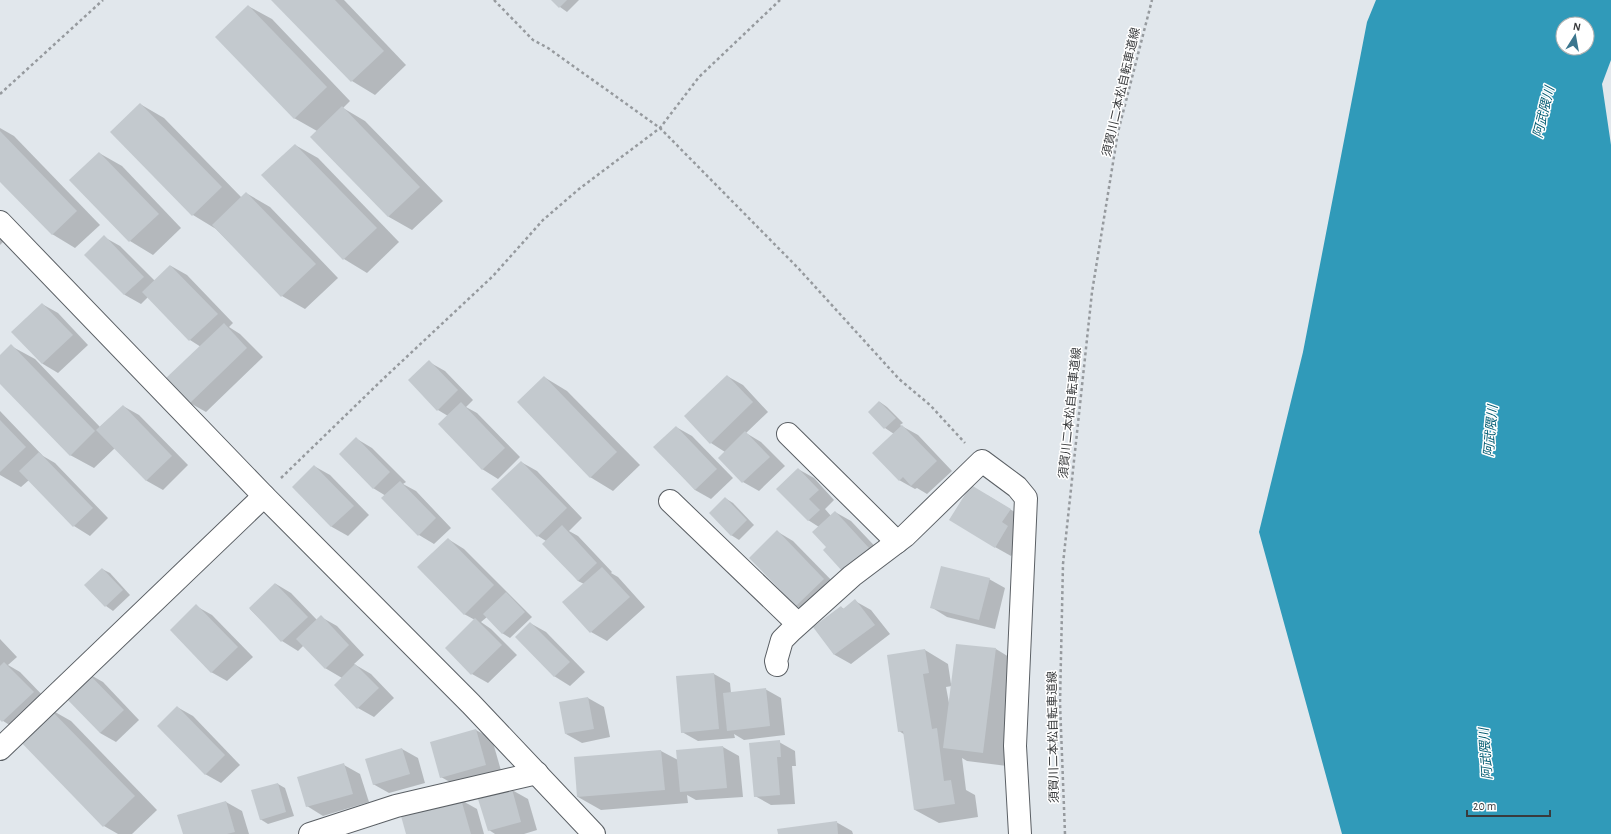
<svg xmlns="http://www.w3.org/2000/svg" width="1611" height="834" viewBox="0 0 1611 834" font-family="'Alegreya Sans','Noto Sans JP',sans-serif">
<rect width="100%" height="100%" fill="#e1e7ec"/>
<!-- water -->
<path fill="#309ab9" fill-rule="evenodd" d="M 1376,0 L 1611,0 L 1611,60 L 1602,84 L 1611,145 L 1611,834 L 1342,834 L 1259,532 L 1303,352 L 1367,22 ZM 1563,24 L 1587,24 L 1587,48 L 1563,48 Z"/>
<!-- shadow -->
<g fill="#0003" fill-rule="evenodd">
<polygon points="273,0 344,0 406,65 375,95 352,81"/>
<polygon points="553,0 579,0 567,12 560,7"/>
<polygon points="248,6 272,19 350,101 343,108 365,121 443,201 412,230 389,217 311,137 317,131 294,118"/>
<polygon points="140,104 164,118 242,198 246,193 270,207 338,278 305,309 282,296 216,229 193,215"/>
<polygon points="0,128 14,136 100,225 75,248 52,234 0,180"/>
<polygon points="295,145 318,158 399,242 367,273 344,259 263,175"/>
<polygon points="99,153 122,166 181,228 153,255 130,241 71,180"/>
<polygon points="0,237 4,241 0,245"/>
<polygon points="104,237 120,246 155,281 171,266 187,275 233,323 229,327 240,334 263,357 206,412 190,403 201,347 190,340 148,297 141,304 125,295 86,255"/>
<polygon points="42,304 58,313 88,345 58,373 43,364 13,332"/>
<polygon points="11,346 35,359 100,427 123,406 139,415 188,465 163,490 147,481 115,448 94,468 70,455 0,382 0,356"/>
<polygon points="429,362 445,371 473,400 466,407 477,413 520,457 498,479 482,469 448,416 438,410"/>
<polygon points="727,376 743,385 768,412 746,433 761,442 785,466 759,491 743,482 719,458 725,452 711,443"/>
<polygon points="544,377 567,391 640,465 613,491 590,477"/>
<polygon points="880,402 887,407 903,423 900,425 918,435 952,471 927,494 917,488 915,489 899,480 894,434 885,428"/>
<polygon points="0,411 43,456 55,463 108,518 90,536 74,526 29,480 21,487 0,475"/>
<polygon points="676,427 692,436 733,478 711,499 695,490 655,447"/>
<polygon points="357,439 372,448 406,482 403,484 416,491 451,528 434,544 419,535 386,496 373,488"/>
<polygon points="521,462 537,471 582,518 569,531 578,536 612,572 611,573 618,577 645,607 607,641 591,632 584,584 578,581 546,541 538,536"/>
<polygon points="314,466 330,475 369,515 348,536 332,527 293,487"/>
<polygon points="798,469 814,478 834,500 825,509 831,516 835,512 851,521 885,557 860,580 828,547 819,527 808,520"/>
<polygon points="987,495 1026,519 1023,536 1011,556 995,547"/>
<polygon points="725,498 733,503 754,525 739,540 731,535"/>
<polygon points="778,532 793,541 840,589 812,615 796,606"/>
<polygon points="448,539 464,549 532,617 510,638 502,633 487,617 481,622 491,629 517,655 488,683 472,674 475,620 464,614"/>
<polygon points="102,569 110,573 130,595 113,611 106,606"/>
<polygon points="989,579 1005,588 995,629 947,617 931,607"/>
<polygon points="276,584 291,593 317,620 321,617 337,626 364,655 354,664 371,674 394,698 374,717 358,708 342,678 325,668 304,645 298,651 282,641 250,609"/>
<polygon points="855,601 871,610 890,634 851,664 835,655 814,627 841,607 844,609"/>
<polygon points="196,606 212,615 253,657 227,681 211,672"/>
<polygon points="530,623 546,632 585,672 570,686 554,676"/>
<polygon points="0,639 17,657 8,665 20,672 49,702 19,731 0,719"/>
<path d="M 996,649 L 1019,663 L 1007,766 L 967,761 L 962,758 L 966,790 L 975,795 L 978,817 L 939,823 L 915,810 L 905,735 L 899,731 L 925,650 L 948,664 L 951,684 ZM 952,686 L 949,703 L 946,687 Z"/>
<polygon points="87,673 103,682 139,720 116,742 100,733"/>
<polygon points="714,674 730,683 731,693 765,689 781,698 785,735 744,740 734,734 735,738 698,741 682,732"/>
<polygon points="588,698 604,707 610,737 582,743 566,734"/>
<polygon points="177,707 193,716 240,765 221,783 205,774"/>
<polygon points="48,708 71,721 157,810 132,834 118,834 104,826"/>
<polygon points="476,730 492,739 502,774 457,786 441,777"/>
<polygon points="779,742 795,751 796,766 792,766 795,804 771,805 755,796"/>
<polygon points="723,747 739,756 743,797 696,800 687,795 688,803 601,810 578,797 575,758 661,751 678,760 677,751"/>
<polygon points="402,749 418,758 425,783 389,793 373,784"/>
<polygon points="344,765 360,774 369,802 323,816 307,806"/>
<polygon points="278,784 285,788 294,816 268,824 260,819"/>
<polygon points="512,790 528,799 537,830 524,834 495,834 489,830"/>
<polygon points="461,800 477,809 484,834 407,834"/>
<polygon points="226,802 242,811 249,834 184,834 179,815"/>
<polygon points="836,822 852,831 853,834 779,834"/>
</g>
<!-- building -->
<g fill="#c3c9ce">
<polygon points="271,0 335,0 384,51 351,82"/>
<polygon points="551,0 567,0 559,8"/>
<polygon points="248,5 327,87 294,119 215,37"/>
<polygon points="140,103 222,187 192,216 110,132"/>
<polygon points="342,106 420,187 388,217 310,137"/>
<polygon points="0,131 77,211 52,235 0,182"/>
<polygon points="295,144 377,228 343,260 261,175"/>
<polygon points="99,152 159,214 129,242 69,180"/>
<polygon points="246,192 316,264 281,297 212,225"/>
<polygon points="104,235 144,277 124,295 84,255"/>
<polygon points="170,265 218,314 189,341 142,292"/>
<polygon points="42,303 73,335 42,364 11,332"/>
<polygon points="224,323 247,348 189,404 165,379"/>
<polygon points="11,344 95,431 70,456 0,384 0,355"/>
<polygon points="429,360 458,390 437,411 408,380"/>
<polygon points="727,375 753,402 710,444 684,416"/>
<polygon points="544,376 617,452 590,478 517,402"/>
<polygon points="879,401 896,418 884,429 868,412"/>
<polygon points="461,402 505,448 482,470 438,424"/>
<polygon points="123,405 172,456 146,481 96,430"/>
<polygon points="0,420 26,447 0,472"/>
<polygon points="902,425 937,461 911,486 903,477 899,481 872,453"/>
<polygon points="676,426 717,469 695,490 653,447"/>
<polygon points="745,431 770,457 742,483 718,458"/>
<polygon points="356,437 390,472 373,489 339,454"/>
<polygon points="39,452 93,508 73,527 19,471"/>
<polygon points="521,461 567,508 537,537 491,489"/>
<polygon points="314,465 354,506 331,527 292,487"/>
<polygon points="798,468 819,490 809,499 820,510 808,521 776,489"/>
<polygon points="400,481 436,518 418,536 381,498"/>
<polygon points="971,485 1011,509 1002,522 1008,526 995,548 949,520"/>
<polygon points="725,497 747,520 731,536 709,513"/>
<polygon points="835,511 869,548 843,572 823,550 826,547 812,532"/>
<polygon points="562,525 597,563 578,581 542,544"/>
<polygon points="777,530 824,579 796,606 749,558"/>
<polygon points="448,538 494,585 464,615 417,567"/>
<polygon points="941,566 990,578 979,620 930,608"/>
<polygon points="602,567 630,597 590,633 562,602"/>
<polygon points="102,568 123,590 105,607 84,585"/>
<polygon points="275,583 308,617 281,642 249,608"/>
<polygon points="506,592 525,612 502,634 483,614"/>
<polygon points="855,599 875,625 834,655 813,627 841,606 843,609"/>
<polygon points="196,604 238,647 211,673 170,630"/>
<polygon points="321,615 349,645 325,669 296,639"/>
<polygon points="475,618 502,645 471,675 445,648"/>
<polygon points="530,622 570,662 554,677 515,637"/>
<polygon points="956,644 996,648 983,753 943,748"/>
<polygon points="925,649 929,673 923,674 932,729 937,728 944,781 951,780 955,804 914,810 903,731 898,732 887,655"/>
<polygon points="4,662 34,692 2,722 0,720 0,666"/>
<polygon points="355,664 379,688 357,709 334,685"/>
<polygon points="87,672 124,710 100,733 63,695"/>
<polygon points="714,673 719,729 681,733 676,676"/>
<polygon points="766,688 770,726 727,731 723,693"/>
<polygon points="588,697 594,729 565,734 559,702"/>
<polygon points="177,706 225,755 205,775 157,726"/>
<polygon points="48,707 135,796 103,827 16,737"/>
<polygon points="476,729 486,765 440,778 430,742"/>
<polygon points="780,740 781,757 777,757 780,795 754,797 749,743"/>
<polygon points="723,746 727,788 680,792 676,750"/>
<polygon points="402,748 410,774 373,785 365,759"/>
<polygon points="661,750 665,790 577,797 574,757"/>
<polygon points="344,763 353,794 306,807 297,777"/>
<polygon points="278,783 286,812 260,820 251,790"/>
<polygon points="512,789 521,822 488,831 478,799"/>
<polygon points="461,799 471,834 406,834 401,816"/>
<polygon points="226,801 235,832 227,834 183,834 177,815"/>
<polygon points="837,821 838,834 778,834 777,829"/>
</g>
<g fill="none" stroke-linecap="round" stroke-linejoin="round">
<defs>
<g id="street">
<polyline points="0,222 264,496 471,704 594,834"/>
<polyline points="788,434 897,542"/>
<polyline points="670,501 798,624"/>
<polyline points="777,665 776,661 782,640 792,630 852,576 905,536 982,461 1017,487 1026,498 1015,746 1020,834"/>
<polyline points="0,749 264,496"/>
<polyline points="310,834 396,806 537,773"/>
</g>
</defs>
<!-- street casing -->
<use href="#street" stroke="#5a5f64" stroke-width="24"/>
<!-- path -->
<g stroke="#969a9e" stroke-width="2.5" stroke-dasharray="3 3" stroke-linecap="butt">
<polyline points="494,0 533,40 548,48 660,128 799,269 899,379 930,405 965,443"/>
<polyline points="0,94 103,0"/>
<polyline points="281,478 382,380 493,276 543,220 579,189 660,128 699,77 780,0"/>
<polyline points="1065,834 1060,703 1063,564 1092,292 1118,132 1152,0"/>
</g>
<!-- street -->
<use href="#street" stroke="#fff" stroke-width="22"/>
</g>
<g text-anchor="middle" stroke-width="3" stroke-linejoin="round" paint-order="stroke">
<!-- street labels -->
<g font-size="12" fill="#393b3d" stroke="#fff">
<text transform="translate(1121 92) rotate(-77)" y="4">須賀川二本松自転車道線</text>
<text transform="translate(1070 413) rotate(-84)" y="4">須賀川二本松自転車道線</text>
<text transform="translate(1053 737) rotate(-91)" y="4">須賀川二本松自転車道線</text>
</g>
<!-- water labels -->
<g font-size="13" font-style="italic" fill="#035c72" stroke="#fff">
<text transform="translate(1543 112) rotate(-76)" y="5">阿武隈川</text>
<text transform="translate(1490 431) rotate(-85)" y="5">阿武隈川</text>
<text transform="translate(1485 754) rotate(-94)" y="5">阿武隈川</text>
</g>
</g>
<!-- north arrow -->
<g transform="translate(1575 36) rotate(11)"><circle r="19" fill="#ffffff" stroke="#b0b1b1"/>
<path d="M0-3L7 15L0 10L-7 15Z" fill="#3b768e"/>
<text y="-6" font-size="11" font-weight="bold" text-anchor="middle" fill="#393b3d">N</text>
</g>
<!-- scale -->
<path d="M1467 810v6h83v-6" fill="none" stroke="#393b3d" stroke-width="2"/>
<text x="1473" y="810" font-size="12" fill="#393b3d" stroke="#ffffff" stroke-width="3" paint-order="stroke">20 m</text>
</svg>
